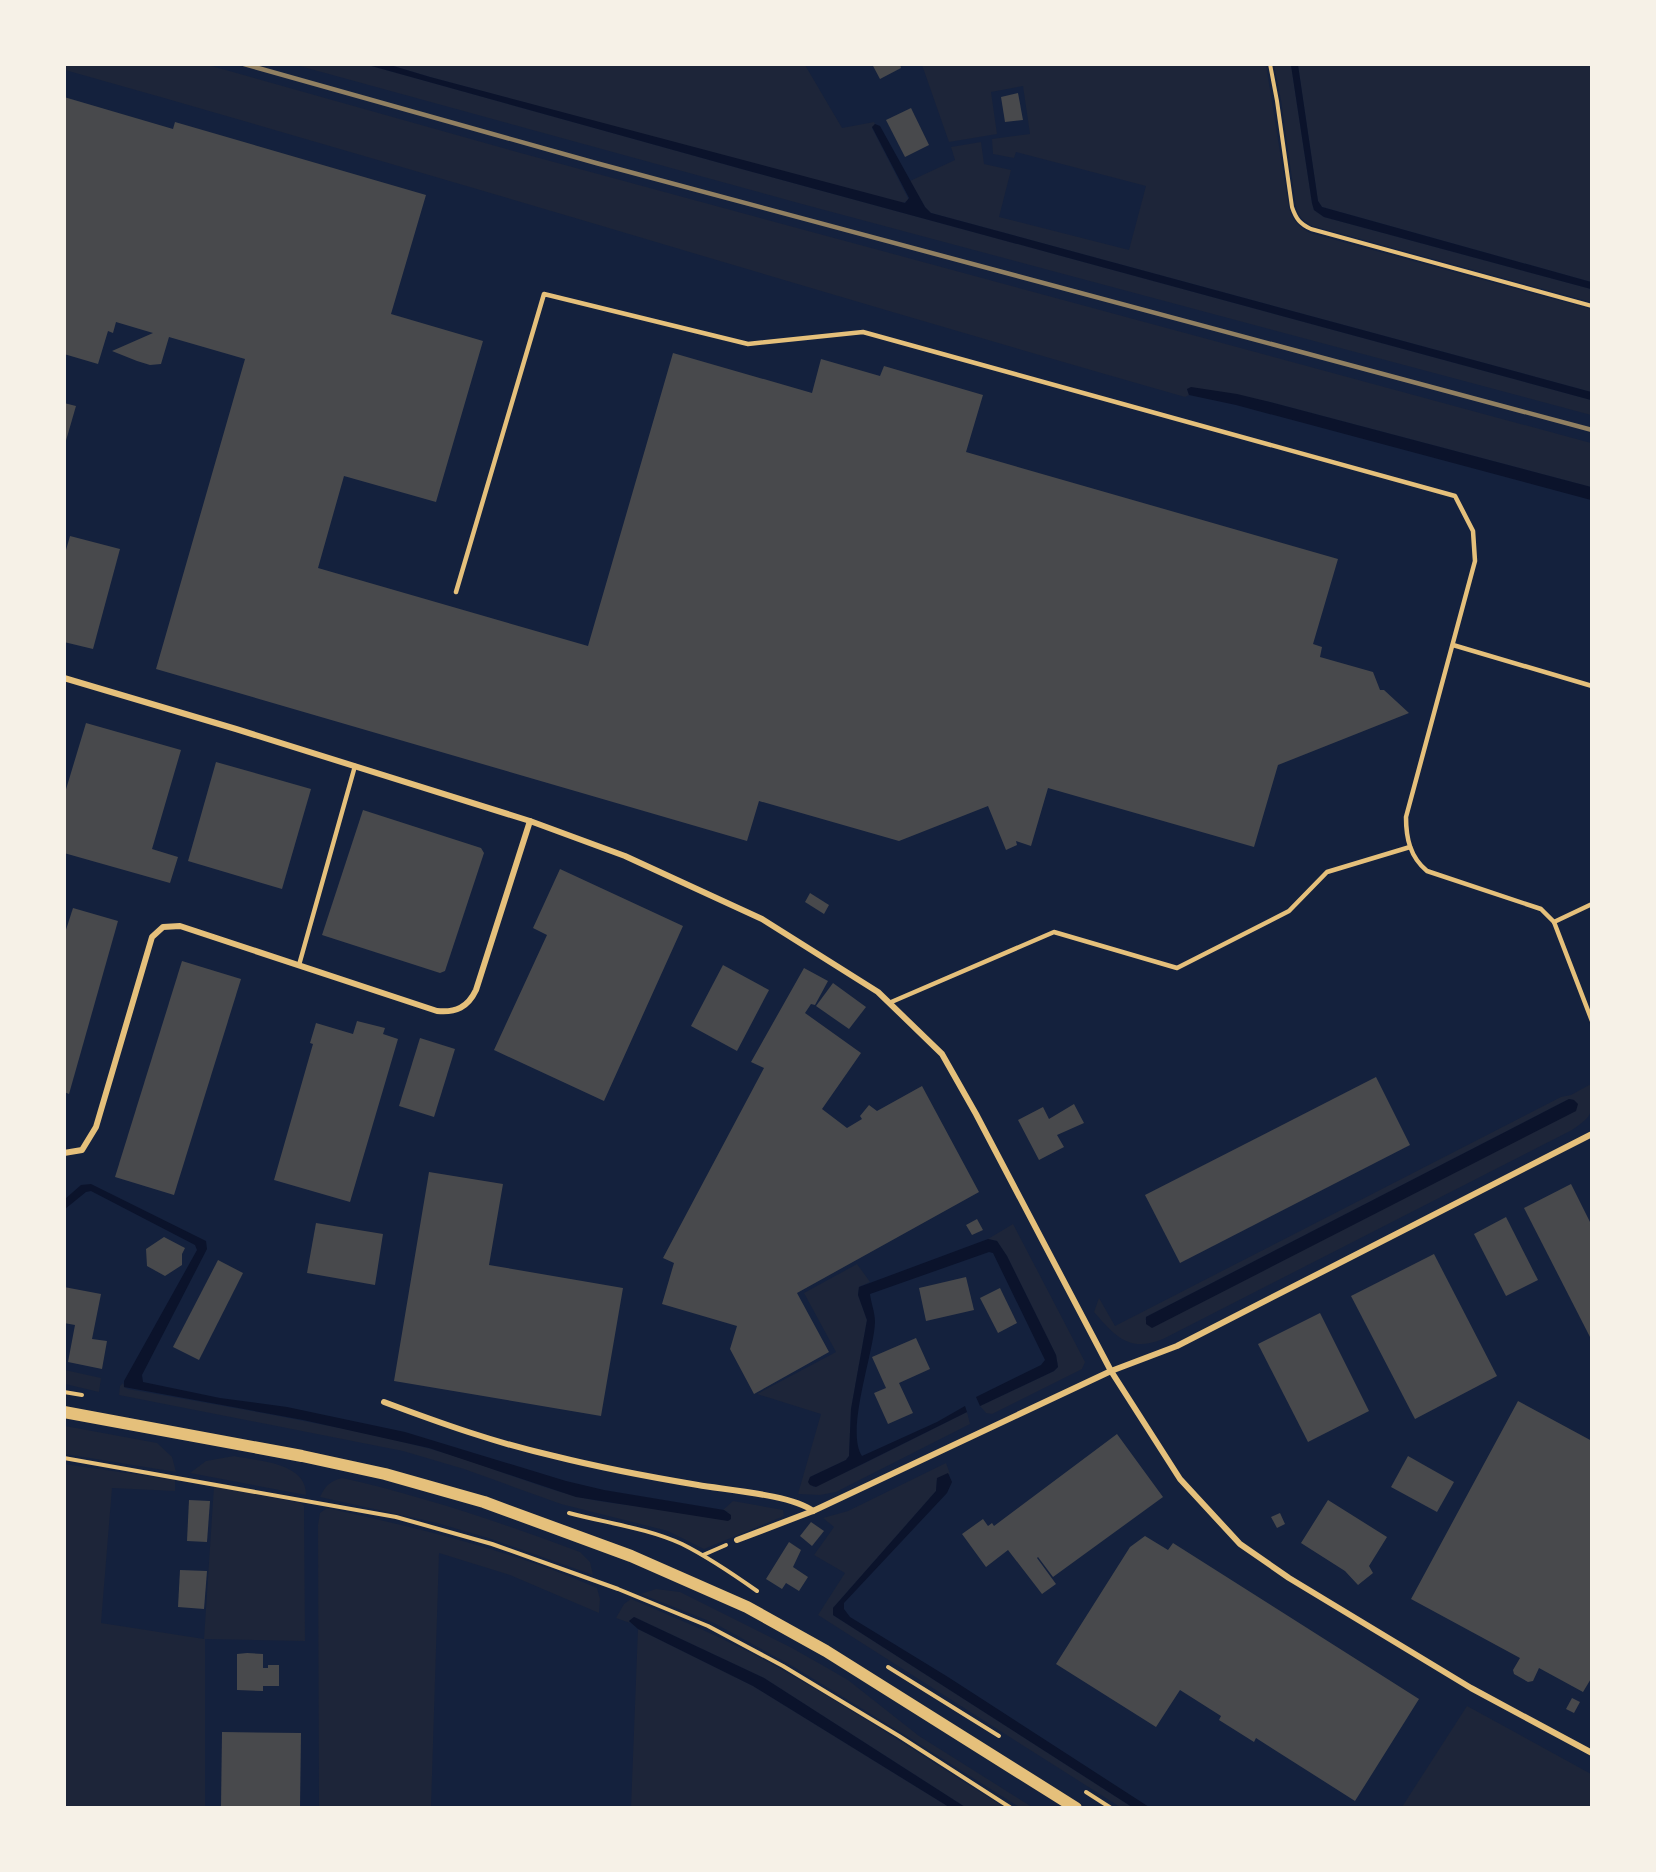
<svg xmlns="http://www.w3.org/2000/svg" width="1656" height="1872" viewBox="0 0 1656 1872" font-family="Commissioner,sans-serif">
<rect width="100%" height="100%" fill="#14213d"/>
<!-- green -->
<g fill="#1d2539" fill-rule="evenodd">
<path d="M 64,65 L 208,65 L 517,152 L 1591,443 L 1591,487 L 1270,402 L 1187,389 L 1189,395 L 1185,397 C 810,290 439,175 65,70 Z"/>
<polygon points="296,65 368,65 749,171 1591,400 1591,415 802,204"/>
<polygon points="390,65 805,65 842,128 874,122 875,124 872,128 909,200 901,204 430,77"/>
<path d="M 922,65 L 1266,65 L 1289,208 C 1293,221 1298,226 1310,233 L 1591,309 L 1591,392 L 931,213 L 925,207 L 910,181 L 955,160 L 951,147 L 981,142 L 984,164 L 1011,170 L 999,217 L 1129,250 L 1146,186 L 1016,152 L 1014,158 L 993,154 L 992,139 L 1030,134 L 1023,86 L 991,92 L 997,134 L 949,142 Z"/>
<path d="M 1274,65 L 1291,65 L 1312,203 L 1314,210 L 1324,217 L 1591,289 L 1591,302 L 1313,226 C 1303,221 1299,217 1296,207 L 1281,100 Z"/>
<polygon points="1298,65 1591,65 1591,282 1322,207 1318,201"/>
<path d="M 1591,1084 C 1591,1112 1597,1113 1572,1130 L 1163,1339 C 1129,1353 1115,1336 1094,1312 L 1099,1298 L 1115,1326 L 1561,1097 L 1571,1095 ZM 1569,1099 L 1574,1100 L 1145,1320 L 1146,1317 Z"/>
<polygon points="1013,1224 1085,1362 1082,1369 992,1414 986,1413 980,1406 1054,1371 1058,1367 1056,1355 1007,1256 997,1241 988,1239"/>
<polygon points="857,1264 870,1282 859,1287 858,1295 867,1320 851,1409 849,1456 846,1460 810,1477 813,1487 861,1465 967,1412 970,1424 836,1492 820,1495 798,1494 821,1414 757,1394 836,1352 804,1293"/>
<polygon points="65,1370 101,1378 99,1392 65,1384"/>
<path d="M 123,1383 L 124,1387 L 128,1389 C 228,1407 329,1423 427,1448 C 477,1461 525,1483 575,1496 C 622,1508 680,1508 729,1512 L 723,1510 L 733,1501 L 783,1510 L 784,1516 L 704,1549 L 668,1531 L 561,1504 L 464,1469 L 403,1451 L 119,1395 L 120,1386 Z"/>
<polygon points="65,1426 157,1443 172,1457 176,1472 65,1454"/>
<path d="M 234,1456 C 257,1461 307,1462 306,1495 L 190,1473 L 206,1461 Z"/>
<polygon points="946,1463 950,1474 937,1480 936,1491 833,1608 833,1615 1132,1807 1120,1807 818,1615 845,1573 814,1555 834,1527 823,1518 848,1511"/>
<polygon points="64,1464 175,1480 175,1491 112,1488 101,1623 204,1639 214,1486 301,1503 304,1506 305,1641 205,1639 205,1807 65,1807"/>
<path d="M 342,1478 C 423,1496 502,1523 580,1552 L 590,1562 L 593,1575 L 488,1538 L 437,1523 L 320,1497 C 325,1486 330,1481 342,1478 Z"/>
<path d="M 327,1508 C 418,1528 511,1550 597,1588 L 600,1599 L 599,1613 L 510,1575 L 439,1553 L 431,1807 L 319,1807 L 318,1525 L 320,1513 Z"/>
<polygon points="656,1589 680,1592 792,1648 829,1669 848,1680 919,1736 1032,1807 1019,1807 900,1732 794,1667 714,1623 641,1594"/>
<path d="M 631,1599 C 681,1620 731,1641 779,1668 C 856,1711 930,1761 1004,1807 L 965,1807 L 764,1678 L 634,1617 L 629,1621 L 630,1623 L 616,1618 L 624,1604 Z"/>
<polygon points="638,1629 753,1686 949,1807 631,1808"/>
<polygon points="1467,1706 1591,1774 1591,1807 1402,1807"/>
</g>
<!-- water -->
<g fill="#0b132b">
<polygon points="368,65 390,65 430,77 905,203 909,198 872,127 875,124 880,126 925,207 931,213 1591,392 1591,400 749,171"/>
<polygon points="1291,65 1298,65 1318,201 1322,207 1591,282 1591,289 1324,217 1314,210 1312,203"/>
<polygon points="1191,387 1237,394 1270,402 1591,487 1591,500 1236,405 1189,395 1187,389"/>
<polygon points="1569,1099 1574,1100 1578,1104 1576,1111 1152,1328 1146,1324 1146,1317"/>
<polygon points="91,1184 206,1241 207,1249 142,1375 143,1382 220,1398 287,1407 405,1432 566,1481 604,1490 724,1510 731,1515 731,1519 728,1521 576,1497 429,1448 303,1420 124,1387 124,1381 197,1250 195,1245 91,1191 86,1192 65,1209 65,1199 81,1185"/>
<path d="M 988,1239 L 997,1241 L 1007,1256 L 1056,1355 L 1058,1367 L 1054,1371 L 980,1406 L 976,1397 L 1041,1365 L 1045,1360 L 993,1253 L 989,1252 L 870,1294 C 871,1303 875,1312 875,1322 C 874,1353 845,1431 862,1456 L 937,1422 L 965,1406 L 967,1412 L 816,1487 L 810,1485 L 808,1482 L 810,1477 L 846,1460 L 849,1456 L 851,1409 L 867,1320 L 858,1295 L 859,1287 Z"/>
<polygon points="948,1473 952,1482 947,1493 844,1603 844,1609 850,1617 948,1677 1149,1807 1132,1807 833,1615 833,1608 936,1491 937,1478"/>
<polygon points="634,1617 764,1678 965,1807 949,1807 753,1686 638,1629 629,1621"/>
</g>
<!-- building -->
<g fill="#48494c">
<polygon points="872,64 900,64 901,68 880,79"/>
<polygon points="1018,93 1023,120 1005,122 1001,97"/>
<polygon points="64,97 173,129 175,122 426,195 391,314 483,341 436,502 344,476 318,568 588,646 673,353 812,393 821,359 880,376 884,366 983,395 966,452 1338,559 1313,644 1322,647 1320,657 1373,672 1380,690 1384,690 1409,713 1278,765 1254,847 1048,788 1031,846 1016,841 1017,845 1006,850 988,806 899,841 759,801 747,841 156,669 245,359 169,337 161,364 150,365 137,361 112,351 153,333 116,322 113,333 108,331 98,364 64,354"/>
<polygon points="911,108 929,145 905,157 886,120"/>
<polygon points="64,403 76,406 65,444 64,444"/>
<polygon points="70,536 120,549 93,649 64,642 64,557"/>
<polygon points="86,723 181,750 152,849 178,857 170,883 64,853 64,796"/>
<polygon points="216,762 311,789 282,889 188,861"/>
<polygon points="363,810 481,848 484,853 445,971 440,973 322,935"/>
<polygon points="560,869 683,926 604,1101 494,1050 547,935 533,928"/>
<polygon points="810,893 829,905 824,914 805,902"/>
<polygon points="73,908 118,921 69,1094 64,1092 64,936"/>
<polygon points="182,961 241,979 174,1195 115,1177"/>
<polygon points="723,965 769,990 737,1051 691,1026"/>
<polygon points="804,968 828,981 815,1005 811,1004 805,1013 861,1053 822,1109 847,1128 862,1119 860,1116 869,1105 877,1111 922,1086 979,1192 797,1293 829,1352 754,1394 730,1349 737,1326 662,1304 674,1263 663,1258 764,1068 751,1062"/>
<polygon points="833,983 866,1007 849,1029 816,1006"/>
<polygon points="357,1021 385,1028 383,1034 398,1039 350,1202 274,1180 313,1044 310,1043 316,1023 353,1034"/>
<polygon points="420,1038 455,1049 434,1117 399,1106"/>
<polygon points="1376,1077 1410,1145 1180,1263 1145,1195"/>
<polygon points="1074,1104 1084,1123 1057,1135 1064,1147 1039,1160 1018,1120 1043,1107 1049,1119"/>
<polygon points="429,1172 503,1184 489,1265 623,1288 601,1416 394,1381"/>
<polygon points="1571,1184 1592,1226 1592,1336 1590,1337 1524,1208"/>
<polygon points="1506,1217 1538,1280 1506,1296 1474,1234"/>
<polygon points="977,1219 983,1230 972,1235 966,1225"/>
<polygon points="316,1223 383,1234 375,1285 307,1273"/>
<polygon points="164,1237 185,1248 182,1254 182,1265 165,1276 147,1266 146,1249"/>
<polygon points="1434,1254 1497,1376 1415,1419 1351,1296"/>
<polygon points="218,1260 243,1273 199,1360 173,1347"/>
<polygon points="966,1277 974,1310 926,1321 919,1288"/>
<polygon points="64,1287 101,1294 92,1339 107,1341 102,1369 68,1362 75,1325 64,1323"/>
<polygon points="1000,1288 1017,1323 998,1333 980,1298"/>
<polygon points="1320,1313 1369,1411 1308,1442 1258,1344"/>
<polygon points="916,1338 930,1369 899,1383 913,1413 888,1424 874,1393 886,1388 872,1357"/>
<polygon points="1518,1401 1592,1441 1592,1677 1583,1692 1539,1668 1533,1681 1528,1682 1514,1674 1513,1670 1520,1658 1411,1599"/>
<polygon points="1117,1434 1163,1497 1053,1577 1038,1557 1037,1558 1056,1584 1042,1594 1008,1550 986,1567 962,1534 983,1519 988,1526 992,1523 994,1526"/>
<polygon points="1408,1456 1454,1482 1437,1512 1391,1487"/>
<polygon points="189,1500 210,1501 207,1542 187,1541"/>
<polygon points="1328,1500 1387,1537 1369,1566 1373,1573 1358,1585 1345,1571 1301,1543"/>
<polygon points="1280,1513 1285,1524 1277,1528 1271,1517"/>
<polygon points="811,1522 824,1531 812,1546 800,1536"/>
<polygon points="1145,1536 1168,1550 1173,1543 1419,1699 1355,1801 1256,1738 1254,1742 1219,1720 1221,1716 1180,1690 1156,1727 1056,1664 1130,1547"/>
<polygon points="789,1542 801,1550 793,1567 808,1577 799,1591 786,1583 782,1589 766,1579"/>
<polygon points="180,1570 207,1571 204,1609 178,1607"/>
<polygon points="247,1653 263,1654 263,1668 268,1668 268,1665 279,1665 279,1686 263,1686 263,1691 237,1690 237,1654"/>
<polygon points="1572,1698 1580,1702 1574,1713 1566,1709"/>
<polygon points="222,1732 301,1733 300,1808 221,1808"/>
</g>
<g fill="none" stroke-linecap="round" stroke-linejoin="round">
<!-- path -->
<g stroke="#e5c07b" stroke-width="4">
<path d="M 1270,64 L 1277,101 L 1292,207 C 1296,219 1300,224 1311,229 L 1592,306"/>
<polyline points="64,1392 82,1395"/>
<polyline points="64,1458 396,1517 492,1544 618,1589 708,1626 783,1666 899,1736 1011,1808"/>
<path d="M 569,1513 C 606,1523 647,1528 682,1544 C 708,1557 733,1574 757,1591"/>
<polyline points="703,1555 726,1545"/>
<polyline points="888,1667 999,1736"/>
<polyline points="1086,1792 1111,1808"/>
</g>
<!-- service -->
<g stroke="#e5c07b" stroke-width="4.5">
<path d="M 456,592 L 544,294 L 748,344 L 863,332 L 1455,496 L 1473,531 L 1475,561 L 1406,817 C 1406,838 1410,857 1427,871 L 1541,909 L 1554,922 L 1592,1021"/>
<polyline points="1453,645 1592,686"/>
<polyline points="1554,922 1592,904"/>
<polyline points="299,965 355,766"/>
<polyline points="889,1003 1054,932 1177,968 1289,911 1327,872 1410,847"/>
</g>
<!-- minor -->
<g stroke="#e5c07b" stroke-width="6">
<polyline points="64,678 236,729 530,821 625,856 762,919 878,992 942,1054 976,1114 1111,1371 1180,1479 1240,1544 1289,1578 1471,1688 1592,1753"/>
<path d="M 64,1153 L 82,1150 L 96,1127 L 152,937 L 163,927 L 180,926 L 437,1011 C 456,1013 468,1007 476,990 L 530,821"/>
<path d="M 384,1402 C 440,1423 496,1443 554,1456 C 602,1468 650,1477 698,1485 C 727,1490 792,1495 813,1511"/>
<polyline points="737,1540 813,1511 1111,1371 1177,1346 1592,1134"/>
</g>
<!-- secondary -->
<polyline stroke="#e5c07b" stroke-width="12" points="64,1412 302,1456 385,1474 484,1502 631,1556 747,1607 826,1651 1076,1808"/>
<!-- rail -->
<polyline stroke="#918062" stroke-width="4.5" points="244,64 596,163 1592,430"/>
</g>
<!-- border -->
<rect width="1656" height="1872" fill="none" stroke="#f6f1e7" stroke-width="132"/>
</svg>
